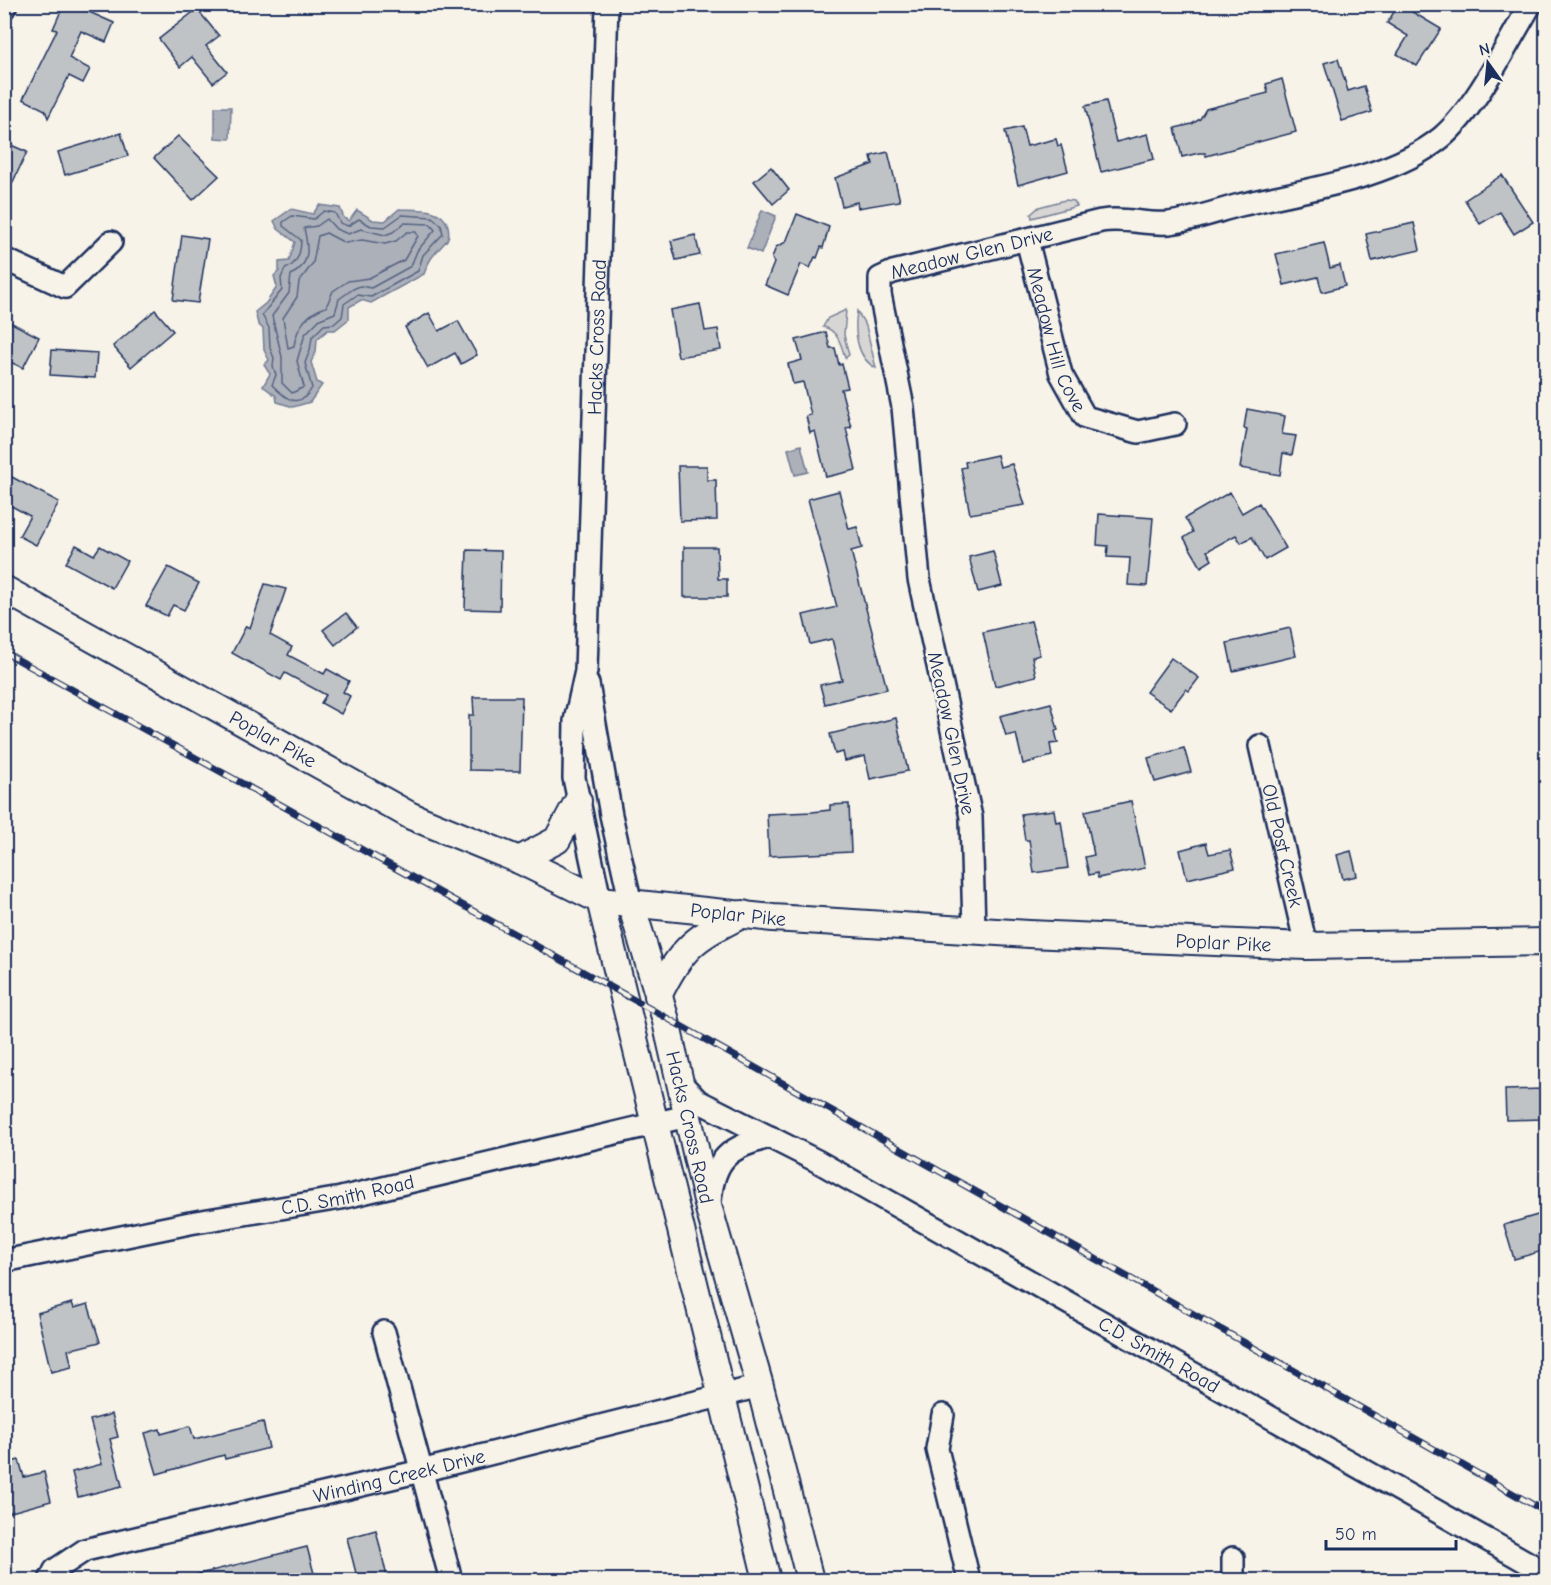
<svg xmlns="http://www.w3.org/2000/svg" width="1551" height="1585" viewBox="0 0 1551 1585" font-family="'Comic Neue',sans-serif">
<rect width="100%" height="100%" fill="#f7f3e8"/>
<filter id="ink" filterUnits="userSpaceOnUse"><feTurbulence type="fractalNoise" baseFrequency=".0167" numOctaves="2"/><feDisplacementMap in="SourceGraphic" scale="12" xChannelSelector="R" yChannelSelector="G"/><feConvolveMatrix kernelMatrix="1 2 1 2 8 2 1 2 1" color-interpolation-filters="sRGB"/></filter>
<g filter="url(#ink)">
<!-- green -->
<g fill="#d7d6d4" stroke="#798299" stroke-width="1.5">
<polygon points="1065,200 1074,201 1077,206 1032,218 1031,214 1039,207"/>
<path d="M 846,310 L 844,335 L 849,355 L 845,358 C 842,346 837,329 823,327 L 828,318 Z"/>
<path d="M 857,311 L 866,326 L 876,368 C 856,358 854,331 857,311 Z"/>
</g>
<!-- water -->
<g fill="#acb0b9" stroke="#727c95" stroke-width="1.5">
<polygon points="215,107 231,107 230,139 215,138"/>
<path d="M 319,205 L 340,208 L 344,218 L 349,221 L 357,210 L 373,220 L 385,221 L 399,209 C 416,210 442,206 448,226 C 449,231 450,236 447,240 C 437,252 429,257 424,274 L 371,303 L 361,300 L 349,307 L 349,319 L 335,330 L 328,330 L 317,339 L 316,352 L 311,362 L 317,382 L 322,385 L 310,402 L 293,407 L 277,402 L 276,396 L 263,386 L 270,374 L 264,365 L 269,360 L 264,350 L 263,329 L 258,324 L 255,312 L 266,303 L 277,287 L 274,276 L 279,271 L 279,262 L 289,261 L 295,242 L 278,229 L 274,221 L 291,209 L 313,214 Z"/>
<polygon points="762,210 776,216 761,254 747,248"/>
<polygon points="801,445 808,472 795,475 788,449"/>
</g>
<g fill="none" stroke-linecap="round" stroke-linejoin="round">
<!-- shore -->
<g stroke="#556382" stroke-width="1.5">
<path d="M 324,211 L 335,213 L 340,223 L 348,226 L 359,219 L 371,226 L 385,227 L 402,215 L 432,217 L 441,225 L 443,234 L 423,255 L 418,271 L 371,297 L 357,295 L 344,304 L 342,317 L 334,324 L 324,325 L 312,337 L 310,350 L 305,363 L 312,388 C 299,411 285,398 272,385 L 276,375 L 273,366 L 274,358 L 270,348 L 269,328 L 262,315 L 282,290 L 281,278 L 285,269 C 298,264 301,252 301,240 L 283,226 L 283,222 L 292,216 L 314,219 Z"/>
<path d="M 327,219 L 336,229 L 348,234 L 361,229 L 385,235 L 393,232 L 404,223 L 430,224 L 435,230 L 417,251 L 411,266 L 371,288 L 360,286 L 353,289 L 339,299 L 335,313 L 320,319 L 305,334 L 297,361 L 304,387 L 292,393 L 282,383 L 282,357 L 272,316 L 289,293 L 291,275 C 312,264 308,246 304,228 L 317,226 Z"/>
<path d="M 407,232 L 416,232 L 418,236 L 404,260 L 369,278 L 348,281 L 333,291 L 326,307 C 307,313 297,326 294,346 L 288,348 L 283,318 L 297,297 L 299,282 L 313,263 L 318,236 L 326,233 L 345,243 L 362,240 L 385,244 L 396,241 Z"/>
</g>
</g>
<!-- building -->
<g fill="#c0c3c5" stroke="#1b2f5e" stroke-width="1.5">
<polygon points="64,4 71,4 114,23 106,42 81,31 69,58 90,69 83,83 69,76 48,118 45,110 23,99 57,30 53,29"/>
<polygon points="1399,4 1441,29 1417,66 1397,54 1408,36 1387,23"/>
<polygon points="197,9 219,36 206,46 227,72 213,83 192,57 180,67 159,39"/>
<polygon points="1338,59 1348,91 1364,86 1372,112 1342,121 1324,63"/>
<polygon points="1282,79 1296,132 1206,156 1205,153 1199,153 1182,157 1175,128 1192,124 1200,119 1206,109 1268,93 1266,84"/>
<polygon points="1106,101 1116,142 1148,134 1154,159 1101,172 1085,106"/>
<polygon points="1022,127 1027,146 1056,139 1058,146 1061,145 1068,171 1018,185 1005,131"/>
<polygon points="121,133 128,156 65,175 58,152"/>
<polygon points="178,136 219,176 193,200 154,158"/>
<polygon points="4,142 27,152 4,201"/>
<polygon points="888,152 900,201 858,208 857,202 842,206 835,178 873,164 871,156"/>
<polygon points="771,167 789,190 773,204 754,181"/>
<polygon points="1502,175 1533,222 1514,234 1500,212 1480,224 1465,200"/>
<polygon points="797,214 829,227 823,248 821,247 817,258 815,257 810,268 801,264 788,295 765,285 774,263 772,258 776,247 786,242"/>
<polygon points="1414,223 1420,250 1372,261 1366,234"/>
<polygon points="182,235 208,239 198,303 173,300"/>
<polygon points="695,235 700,255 676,260 671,241"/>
<polygon points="1324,243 1330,268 1340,265 1345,286 1322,292 1318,277 1284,285 1276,254"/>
<polygon points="700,304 705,331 718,329 721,350 678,357 670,310"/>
<polygon points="155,310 173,331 131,367 113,346"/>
<polygon points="429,313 439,331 458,321 477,355 461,364 455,353 428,368 405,327"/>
<polygon points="4,319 39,337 23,368 4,359"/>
<polygon points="826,332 830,348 835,348 839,365 842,364 848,388 841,389 851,427 846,428 856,470 826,477 815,431 810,433 806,416 811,415 803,382 793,384 788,364 802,360 796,340"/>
<polygon points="52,350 97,353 95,378 50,375"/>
<polygon points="1247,409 1285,416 1282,434 1296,436 1292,455 1283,453 1280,475 1240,468 1247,429 1244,428"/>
<polygon points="997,455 1000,467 1012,464 1025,505 970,514 961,468 966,467 965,462"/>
<polygon points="678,466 707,466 707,480 716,480 717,520 680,521"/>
<polygon points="10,476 59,502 36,545 19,536 30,516 4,502 4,487"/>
<polygon points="839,491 849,529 857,527 862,548 851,551 887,689 825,704 820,685 842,680 832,639 810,644 803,615 837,607 808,499"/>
<polygon points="1230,492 1242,513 1259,503 1286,548 1265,560 1252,537 1241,543 1236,535 1207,551 1212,560 1201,567 1184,538 1193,532 1185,518"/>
<polygon points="1099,514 1153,518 1147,586 1128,585 1130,558 1107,557 1108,546 1097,545"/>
<polygon points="76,545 94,555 100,546 127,561 112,588 66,563"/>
<polygon points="684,547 717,547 718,579 727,579 727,597 684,597"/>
<polygon points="467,550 501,551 500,610 465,609"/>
<polygon points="993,551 1002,586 978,592 969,557"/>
<polygon points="168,567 199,583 184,610 173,605 167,616 146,606"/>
<polygon points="265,584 286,589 270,635 292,647 288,655 324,674 327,669 349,681 343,692 350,696 341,714 321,703 326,695 285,673 281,680 232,653 246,626 250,628"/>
<polygon points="346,613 357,627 335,645 323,630"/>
<polygon points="1031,621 1040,655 1032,657 1036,676 995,686 983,632"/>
<polygon points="1290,628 1296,656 1233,671 1227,643"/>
<polygon points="1171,658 1199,678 1189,691 1186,689 1171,709 1146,692"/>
<polygon points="473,697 522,697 520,771 469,770 469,715 474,715"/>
<polygon points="1051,703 1058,730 1055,731 1058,743 1050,744 1052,756 1023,764 1016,734 1006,736 1000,716"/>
<polygon points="896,718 908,771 870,779 865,756 845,761 843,752 835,754 830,734"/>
<polygon points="1184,748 1191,772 1155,782 1148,758"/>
<polygon points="1131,801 1145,868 1098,878 1097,873 1089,875 1085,857 1094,855 1085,811"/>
<polygon points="849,804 851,852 769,856 767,814 812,812 830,810 830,805"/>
<polygon points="1054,810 1056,822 1061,821 1068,868 1034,873 1029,840 1025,840 1021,814"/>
<polygon points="1206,843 1209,854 1230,850 1235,868 1187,879 1180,850"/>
<polygon points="1351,851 1357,876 1343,879 1337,855"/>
<polygon points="1542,1089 1543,1119 1506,1120 1505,1090"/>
<polygon points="1541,1214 1546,1233 1546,1250 1514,1259 1504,1225"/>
<polygon points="72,1303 74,1308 88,1304 100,1342 68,1350 72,1367 51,1372 37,1313"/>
<polygon points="112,1414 118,1437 110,1439 122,1486 78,1497 72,1472 102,1464 90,1420"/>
<polygon points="263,1422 269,1448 225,1459 224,1455 157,1474 145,1433 160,1429 161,1434 190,1426 194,1439"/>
<polygon points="19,1460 24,1477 44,1472 51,1501 4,1514 4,1464"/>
<polygon points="376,1530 388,1581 358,1581 347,1538"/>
<polygon points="307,1547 316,1581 196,1581 195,1575"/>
</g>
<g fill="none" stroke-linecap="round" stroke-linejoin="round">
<defs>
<g id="minor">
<polyline points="4,8 6,4"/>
<path id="s1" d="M 1027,240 L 1061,374 L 1085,417 L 1138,432 L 1175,424"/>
<polyline points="4,259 65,287 111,242"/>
<polyline points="588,684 611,815 631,904"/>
<path id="s2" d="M 1260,746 L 1306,946"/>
<path id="s3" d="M 600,900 L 574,778 L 575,721 L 586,671 L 607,4"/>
<path id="s4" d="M 974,930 L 971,817 L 919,579 L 903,407 L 880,294 L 880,278 L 893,272 L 1101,221 C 1125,217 1146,225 1169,223 C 1193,220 1217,211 1240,205 C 1302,190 1391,179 1442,137 C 1476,108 1507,44 1531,4"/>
<path id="s5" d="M 679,1081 L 698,1101 L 817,1161 L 1546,1573"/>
<path d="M 710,1201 C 714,1157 730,1147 770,1137"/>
<path id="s6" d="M 4,1261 L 190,1223 L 341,1198 L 687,1116"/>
<polyline points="384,1332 451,1580"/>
<polyline points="943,1415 937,1449 969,1580"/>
<polyline points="1233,1558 1233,1580"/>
<path id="s7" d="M 50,1580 L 55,1570 L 85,1550 L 421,1471 L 760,1386"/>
</g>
<g id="major">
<path id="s8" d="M 4,589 L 411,816 L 519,860 L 600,900 L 773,918 L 1029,934 L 1306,946 L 1546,942"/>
<polyline points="519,860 557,840 578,801"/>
<polyline points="600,900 767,1580"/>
<path id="s9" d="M 631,904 L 665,1017 L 709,1209 L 760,1386 L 810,1580"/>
<path d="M 658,996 C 682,946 695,938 743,914"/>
</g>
</defs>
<!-- minor casing -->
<use href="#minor" stroke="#1b2f5e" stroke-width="26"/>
<!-- major casing -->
<use href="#major" stroke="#1b2f5e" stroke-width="30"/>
<!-- minor -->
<use href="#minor" stroke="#f7f3e8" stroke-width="21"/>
<!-- major -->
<use href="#major" stroke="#f7f3e8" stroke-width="26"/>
<defs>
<polyline id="rail" points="4,652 665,1017 1546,1512"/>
</defs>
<!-- rail casing -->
<use href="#rail" stroke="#1b2f5e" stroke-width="7"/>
<!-- rail -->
<use href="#rail" stroke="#f7f3e8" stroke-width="4.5" stroke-dasharray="14" stroke-linecap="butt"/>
</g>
</g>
<g text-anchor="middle" stroke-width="5" stroke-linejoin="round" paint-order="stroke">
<!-- street labels -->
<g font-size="20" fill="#1b2f5e" stroke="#f7f3e8">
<text dy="7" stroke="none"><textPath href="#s4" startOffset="756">Meadow Glen Drive</textPath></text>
<text dy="7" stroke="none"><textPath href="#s3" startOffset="567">Hacks Cross Road</textPath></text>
<text dy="7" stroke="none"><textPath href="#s1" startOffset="104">Meadow Hill Cove</textPath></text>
<text transform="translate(952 733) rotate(78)" y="7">Meadow Glen Drive</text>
<text dy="7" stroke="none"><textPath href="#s8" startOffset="308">Poplar Pike</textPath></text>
<text dy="7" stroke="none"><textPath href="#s2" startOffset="102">Old Post Creek</textPath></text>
<text dy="7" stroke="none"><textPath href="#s8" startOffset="812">Poplar Pike</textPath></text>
<text dy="7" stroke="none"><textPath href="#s8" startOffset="1298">Poplar Pike</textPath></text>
<text dy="7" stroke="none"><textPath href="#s9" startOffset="231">Hacks Cross Road</textPath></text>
<text dy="7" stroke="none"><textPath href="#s6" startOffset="350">C.D. Smith Road</textPath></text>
<text dy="7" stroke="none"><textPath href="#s5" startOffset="554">C.D. Smith Road</textPath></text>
<text dy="7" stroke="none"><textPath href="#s7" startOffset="370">Winding Creek Drive</textPath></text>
</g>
</g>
<!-- margin -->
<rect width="1551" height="1585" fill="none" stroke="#f7f3e8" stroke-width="24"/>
<rect x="12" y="12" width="1527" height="1561" fill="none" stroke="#1b2f5e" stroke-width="2" filter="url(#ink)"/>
<!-- north arrow -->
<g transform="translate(1488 63) rotate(345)" stroke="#f7f3e8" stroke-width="4.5" paint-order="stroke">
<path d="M0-4.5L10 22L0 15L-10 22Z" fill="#1b2f5e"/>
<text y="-9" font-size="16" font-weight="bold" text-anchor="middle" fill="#1b2f5e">N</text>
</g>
<!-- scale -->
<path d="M1326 1540v9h130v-9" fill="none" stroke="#1b2f5e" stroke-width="3"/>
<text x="1335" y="1540" font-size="18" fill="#1b2f5e" stroke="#f7f3e8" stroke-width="4.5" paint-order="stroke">50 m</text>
</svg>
